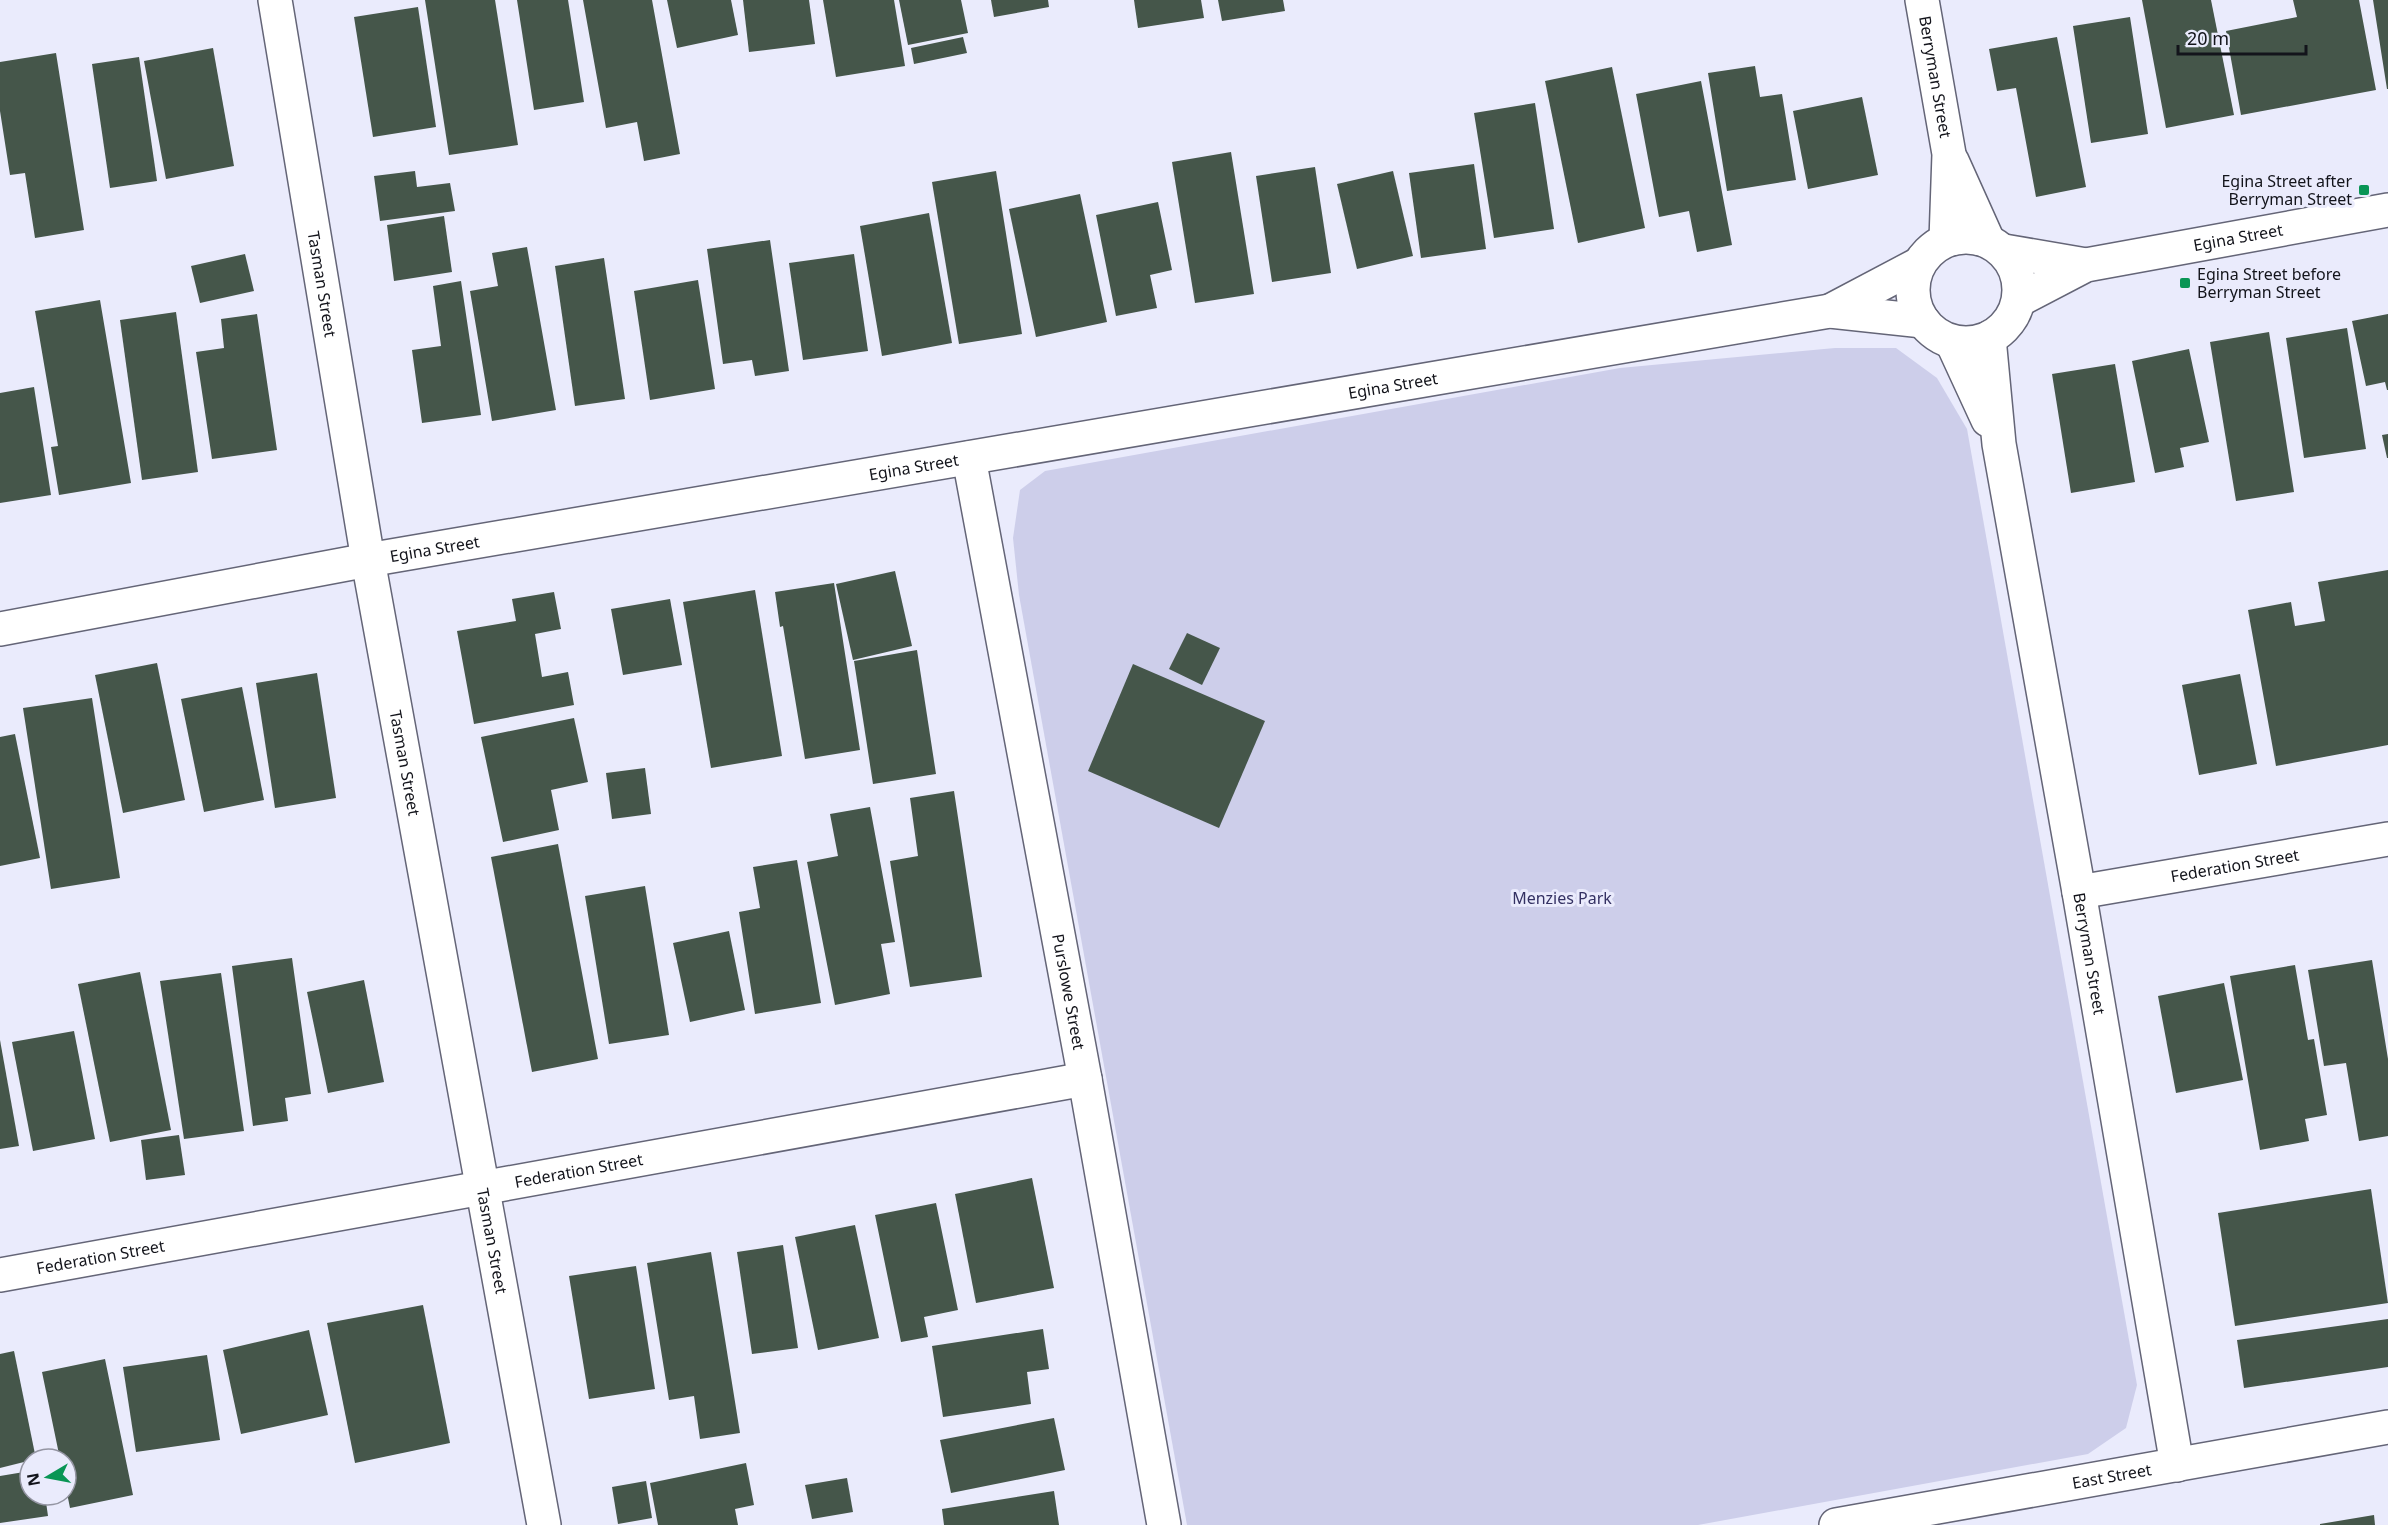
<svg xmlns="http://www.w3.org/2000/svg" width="2388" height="1525" viewBox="0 0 2388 1525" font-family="'Noto Sans',sans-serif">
<rect width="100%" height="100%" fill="#eaebfc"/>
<!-- green -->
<polygon fill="#cdceea" points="1835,348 1896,348 1937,378 1967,429 2137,1385 2126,1428 2088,1454 1698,1525 1187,1525 1019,595 1013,538 1020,490 1045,471 1620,368"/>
<!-- building -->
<g fill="#45564a">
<polygon points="425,0 495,0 518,145 449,155"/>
<polygon points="517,0 568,0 584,102 534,110"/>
<polygon points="583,0 652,0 680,154 644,161 637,122 606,128"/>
<polygon points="667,0 731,0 738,35 677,48"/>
<polygon points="743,0 809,0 815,44 749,52"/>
<polygon points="823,0 894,0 905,66 836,77"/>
<polygon points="899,0 961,0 968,33 908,45"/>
<polygon points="991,0 1048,0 1049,7 994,17"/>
<polygon points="1134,0 1201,0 1204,18 1138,28"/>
<polygon points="1218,0 1283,0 1285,11 1222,21"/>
<polygon points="2142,0 2211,0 2234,115 2166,128"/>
<polygon points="2293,0 2359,0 2376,90 2241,115 2226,31 2297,17"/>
<polygon points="2373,0 2388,0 2388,89 2387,89"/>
<polygon points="418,7 436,127 373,137 354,17"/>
<polygon points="2130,17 2148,134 2091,143 2073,26"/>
<polygon points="963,37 967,53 914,64 911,48"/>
<polygon points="2057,37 2086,187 2036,197 2016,88 1997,91 1989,49"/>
<polygon points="213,48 234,166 166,179 144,61"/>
<polygon points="56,53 84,230 35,238 25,173 10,175 0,111 0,62"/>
<polygon points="139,57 157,181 110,188 92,64"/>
<polygon points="1755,66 1760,97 1782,94 1796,180 1727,191 1708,73"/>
<polygon points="1612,67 1645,228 1578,243 1545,81"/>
<polygon points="1701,81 1732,245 1697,252 1689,211 1659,217 1636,94"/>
<polygon points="1862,97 1878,175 1808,189 1793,111"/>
<polygon points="1535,103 1554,229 1494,238 1474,113"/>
<polygon points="1231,152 1254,294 1195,303 1172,162"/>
<polygon points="1474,164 1486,249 1421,258 1409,173"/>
<polygon points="1315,167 1331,273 1272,282 1256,176"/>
<polygon points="415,171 417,187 450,183 455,211 380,221 374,176"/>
<polygon points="996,171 1022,334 959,344 932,182"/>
<polygon points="1393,171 1413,256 1357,269 1337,184"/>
<polygon points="1080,194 1107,322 1036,337 1009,209"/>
<polygon points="1158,202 1172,270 1150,275 1157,308 1116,316 1096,215"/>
<polygon points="929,213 952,343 882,356 860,226"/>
<polygon points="444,216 452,272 394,281 387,225"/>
<polygon points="770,240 789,371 755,376 752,360 723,364 707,249"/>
<polygon points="527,247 556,410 492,421 470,291 498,286 492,253"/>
<polygon points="245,254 254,291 200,303 191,266"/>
<polygon points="854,254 868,351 803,360 789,263"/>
<polygon points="604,258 625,399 575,406 555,266"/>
<polygon points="698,280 715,389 650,400 634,291"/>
<polygon points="461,281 481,415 422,423 412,350 441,346 433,286"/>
<polygon points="100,300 131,483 59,495 51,447 58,446 35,311"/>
<polygon points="176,312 198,472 142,480 120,320"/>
<polygon points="257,314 277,450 212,459 196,352 224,348 221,319"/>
<polygon points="2388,314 2388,390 2387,390 2385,382 2366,386 2352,321"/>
<polygon points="2347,328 2366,449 2304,458 2286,338"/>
<polygon points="2269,332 2294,492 2236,501 2210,342"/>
<polygon points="2189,349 2209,442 2180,448 2184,467 2155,473 2132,361"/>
<polygon points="2115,364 2135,482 2071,493 2052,374"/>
<polygon points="34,387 51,495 0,503 0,393"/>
<polygon points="2388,434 2388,458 2387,458 2382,435"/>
<polygon points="2388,570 2388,745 2276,766 2248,610 2291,602 2295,626 2325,621 2318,582"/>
<polygon points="895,571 912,646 853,660 836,584"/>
<polygon points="834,583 860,750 805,759 783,626 780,627 775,592"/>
<polygon points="755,590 782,756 711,768 683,602"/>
<polygon points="554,592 561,629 535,634 542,677 568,672 574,705 474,724 457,631 516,621 512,599"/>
<polygon points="670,599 682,665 623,675 611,609"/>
<polygon points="1187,633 1220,648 1202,685 1169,669"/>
<polygon points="917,650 936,774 873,784 854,661"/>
<polygon points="157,663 185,800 123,813 95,675"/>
<polygon points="1133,664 1265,721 1219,828 1088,771"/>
<polygon points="317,673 336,798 275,808 256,683"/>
<polygon points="2240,674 2257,764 2199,775 2182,685"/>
<polygon points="242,687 264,800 204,812 181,699"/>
<polygon points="92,698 120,878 51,889 23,708"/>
<polygon points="574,718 588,782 551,790 559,830 503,842 481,737"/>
<polygon points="15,734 40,858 0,866 0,737"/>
<polygon points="645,768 651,814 612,819 606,773"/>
<polygon points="954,791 982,977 910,987 890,861 918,856 910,798"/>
<polygon points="870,807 895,942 881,944 890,994 835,1005 807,862 838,856 830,814"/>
<polygon points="558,844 598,1059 532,1072 491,857"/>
<polygon points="797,860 821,1003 755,1014 739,912 760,908 753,867"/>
<polygon points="645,886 669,1035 609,1044 585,896"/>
<polygon points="729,931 745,1010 690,1022 673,943"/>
<polygon points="292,958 311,1094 285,1098 288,1121 253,1126 232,966"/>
<polygon points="2372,960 2388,1059 2388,1136 2359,1141 2346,1063 2324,1066 2308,970"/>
<polygon points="2295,965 2308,1040 2314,1039 2327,1115 2305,1119 2309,1141 2260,1150 2230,976"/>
<polygon points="140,972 171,1130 110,1142 78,984"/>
<polygon points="221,973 244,1131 184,1139 160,981"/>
<polygon points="364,980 384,1082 328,1093 307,992"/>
<polygon points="2224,983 2243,1080 2176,1093 2158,996"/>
<polygon points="74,1031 95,1139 33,1151 12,1042"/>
<polygon points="0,1040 19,1146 0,1149"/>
<polygon points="179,1135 185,1175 146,1180 141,1140"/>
<polygon points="1032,1178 1054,1288 976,1303 955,1194"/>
<polygon points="2371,1189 2388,1303 2235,1326 2218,1213"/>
<polygon points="936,1203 958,1310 924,1317 928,1337 901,1342 875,1215"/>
<polygon points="855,1225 879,1338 818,1350 795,1237"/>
<polygon points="783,1245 798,1348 752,1354 737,1252"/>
<polygon points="711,1252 740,1433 700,1439 694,1396 669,1400 647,1263"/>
<polygon points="636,1266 655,1389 589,1399 569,1276"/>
<polygon points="423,1305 450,1443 355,1463 327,1323"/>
<polygon points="2388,1319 2388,1367 2244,1388 2237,1340"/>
<polygon points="1043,1329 1049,1369 1027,1372 1031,1404 943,1417 932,1346"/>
<polygon points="309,1330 328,1415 241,1434 223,1350"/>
<polygon points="14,1351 36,1459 0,1468 0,1354"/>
<polygon points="207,1355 220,1440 136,1452 123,1367"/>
<polygon points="105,1359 133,1495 70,1508 66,1488 66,1459 60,1459 42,1372"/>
<polygon points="1054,1418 1065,1470 951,1493 940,1440"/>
<polygon points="746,1463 754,1505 735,1509 738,1525 658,1525 650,1483"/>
<polygon points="30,1471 30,1495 45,1495 48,1516 0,1523 0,1476"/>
<polygon points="847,1478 853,1512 812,1519 805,1485"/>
<polygon points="646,1481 652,1518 618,1524 612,1487"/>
<polygon points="1054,1491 1059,1525 944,1525 942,1509"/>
<polygon points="2374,1515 2375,1525 2320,1525 2320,1524"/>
</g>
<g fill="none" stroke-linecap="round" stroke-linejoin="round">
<defs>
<g id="street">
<path id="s1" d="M 275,0 L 368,560 L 544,1525"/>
<path id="s2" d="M 1922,0 L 1949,154 L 1946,240"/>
<polyline points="1952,161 1988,241"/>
<path id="s3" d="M 1989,338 L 1999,444 L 2079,892 L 2177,1465"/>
<polyline points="1952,342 1988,420"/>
<path id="s4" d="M 969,458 L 1085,1079 L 1164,1525"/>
<path id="s5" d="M 2079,892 L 2388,839"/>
<path id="s6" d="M 0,1275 L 1085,1079"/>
<path id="s7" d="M 1836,1525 L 2388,1427"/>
</g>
<g id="secondary">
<circle cx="1966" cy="290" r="53"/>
<polyline points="2004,251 2086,265"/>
<path id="s8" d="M 2019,300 L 2086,265 L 2388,210"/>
<polyline points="1830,311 1919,264"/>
<path id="s9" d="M 0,629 L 368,560 L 1830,311 L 1923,321"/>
</g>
</defs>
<!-- street casing -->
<use href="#street" stroke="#646577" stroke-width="36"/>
<!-- secondary casing -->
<use href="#secondary" stroke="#646577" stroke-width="36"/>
<!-- street -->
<use href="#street" stroke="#fff" stroke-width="33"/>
<!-- secondary -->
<use href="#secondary" stroke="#fff" stroke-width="33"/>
</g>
<!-- markers -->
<g fill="#099555" stroke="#eaebfc" stroke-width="2">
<rect x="2358" y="184" width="12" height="12" rx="3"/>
<rect x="2179" y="277" width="12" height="12" rx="3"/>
</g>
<g text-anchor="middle" stroke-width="6" stroke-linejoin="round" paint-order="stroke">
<!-- street labels -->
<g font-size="16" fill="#13141b" stroke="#eaebfc">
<text dy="6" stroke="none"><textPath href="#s2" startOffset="78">Berryman Street</textPath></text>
<text dy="6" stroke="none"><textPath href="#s8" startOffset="230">Egina Street</textPath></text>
<text dy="6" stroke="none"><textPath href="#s1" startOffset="288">Tasman Street</textPath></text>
<text dy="6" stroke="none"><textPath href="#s9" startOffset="1414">Egina Street</textPath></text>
<text dy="6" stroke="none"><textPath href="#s9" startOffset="928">Egina Street</textPath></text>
<text dy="6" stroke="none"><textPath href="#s9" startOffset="442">Egina Street</textPath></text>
<text dy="6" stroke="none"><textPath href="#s1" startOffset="774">Tasman Street</textPath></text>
<text dy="6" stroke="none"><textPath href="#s5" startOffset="158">Federation Street</textPath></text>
<text dy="6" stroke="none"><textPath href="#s3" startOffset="624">Berryman Street</textPath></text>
<text dy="6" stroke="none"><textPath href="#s4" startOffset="543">Purslowe Street</textPath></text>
<text dy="6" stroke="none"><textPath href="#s6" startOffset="588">Federation Street</textPath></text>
<text dy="6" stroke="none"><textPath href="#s1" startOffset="1260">Tasman Street</textPath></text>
<text dy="6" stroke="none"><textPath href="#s6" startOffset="102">Federation Street</textPath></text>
<text dy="6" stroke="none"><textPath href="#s7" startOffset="280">East Street</textPath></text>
</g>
<!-- poi labels -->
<g font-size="16" fill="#13141b" stroke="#eaebfc" text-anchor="end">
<text x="2352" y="187">Egina Street after<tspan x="2352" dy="18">Berryman Street</tspan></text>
<text x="2197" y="280" text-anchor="start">Egina Street before<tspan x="2197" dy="18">Berryman Street</tspan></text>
</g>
<!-- park labels -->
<g font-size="16" fill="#343163" stroke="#eaebfc">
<text x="1562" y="904">Menzies Park</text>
</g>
</g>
<!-- north arrow -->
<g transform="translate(48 1477) rotate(260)"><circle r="28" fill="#eaebfc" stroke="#9495a2" stroke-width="1.5"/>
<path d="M0-4.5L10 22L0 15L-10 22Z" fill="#099555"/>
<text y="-9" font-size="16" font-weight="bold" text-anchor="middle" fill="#13141b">N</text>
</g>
<!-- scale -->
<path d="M2178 45v9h128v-9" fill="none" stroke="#13141b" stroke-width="3"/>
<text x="2187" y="45" font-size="18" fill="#13141b" stroke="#eaebfc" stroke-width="4.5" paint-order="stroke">20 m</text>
</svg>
